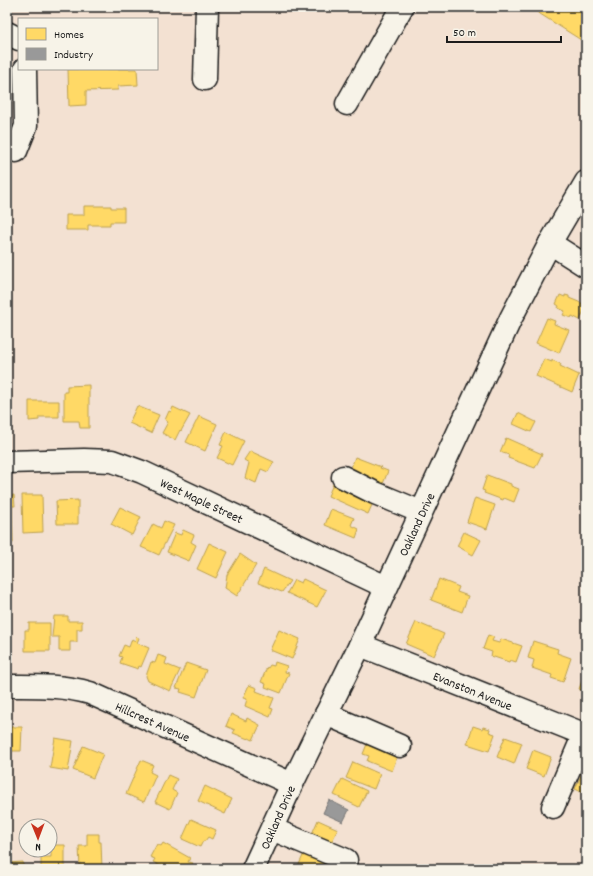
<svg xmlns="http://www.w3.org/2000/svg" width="593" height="876" viewBox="0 0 593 876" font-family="Dekko,sans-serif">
<rect width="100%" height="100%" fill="#f3e1d2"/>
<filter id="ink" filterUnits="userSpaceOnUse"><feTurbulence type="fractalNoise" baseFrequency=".025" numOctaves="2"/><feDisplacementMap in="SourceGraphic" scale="8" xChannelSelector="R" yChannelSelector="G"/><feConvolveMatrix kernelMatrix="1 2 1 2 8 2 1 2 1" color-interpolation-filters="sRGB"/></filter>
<g filter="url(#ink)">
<!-- homes -->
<g fill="#ffd966" stroke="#bba050">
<polygon points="540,7 571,7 575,10 577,8 586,14 586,33 581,40 537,12"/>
<polygon points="68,69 137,69 138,85 118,86 118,90 86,91 86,105 69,106"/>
<polygon points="84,206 111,206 111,208 124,208 124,222 110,222 110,225 88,225 88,230 66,230 66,215 84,215"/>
<polygon points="560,295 565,297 565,295 569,296 569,298 586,305 580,320 572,316 571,318 563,315 565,311 558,308 559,306 556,304"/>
<polygon points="547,318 555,321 554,324 569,330 559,353 536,343"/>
<polygon points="544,359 552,362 552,360 561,364 560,366 579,375 572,392 536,376"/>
<polygon points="89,385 89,428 80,428 79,421 64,421 64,392 67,392 67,386"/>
<rect x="7" y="392" width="4" height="36"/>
<polygon points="29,401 59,401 59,417 39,417 39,420 29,421"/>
<polygon points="137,406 159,415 151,433 129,423"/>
<polygon points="173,407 190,415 181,431 180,430 175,440 162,433 168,422 165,420 169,411 171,412"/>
<polygon points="518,413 536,422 531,432 513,424"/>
<polygon points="199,416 217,424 205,451 186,442"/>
<polygon points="226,432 244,441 232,465 217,458 223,446 220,445"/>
<polygon points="506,438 542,454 535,468 508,458 509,455 500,452"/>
<polygon points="250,451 274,462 268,472 261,469 256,483 245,478 249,463 244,460"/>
<polygon points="355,457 381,467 380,468 388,471 381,489 349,473"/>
<polygon points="487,475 511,484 511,486 519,489 514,502 504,498 503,500 484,493 485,491 482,490"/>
<polygon points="333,484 344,488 375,498 368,514 328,496"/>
<polygon points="14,495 15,506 12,506 13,543 7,543 7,496"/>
<polygon points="22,495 42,495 43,532 23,533"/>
<polygon points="475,498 495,505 487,529 467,522"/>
<polygon points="78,500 78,524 57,524 56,501"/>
<polygon points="120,507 141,517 132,535 111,524"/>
<polygon points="331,509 354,518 351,525 359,529 356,538 325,525"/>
<polygon points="164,521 174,525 159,555 141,547 153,524 161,528"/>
<polygon points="183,530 194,535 191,542 196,545 189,561 167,552 175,533 181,535"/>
<polygon points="464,532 481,540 473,555 457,546"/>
<polygon points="209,543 228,552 216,578 197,569"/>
<polygon points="240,554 256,565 237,596 225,588 227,575"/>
<polygon points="264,569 290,581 282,592 258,583"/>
<polygon points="303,579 326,590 317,607 287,593 294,580 301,583"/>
<polygon points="439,579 459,587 457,592 468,596 462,612 431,600"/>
<polygon points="54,616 68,616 68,621 82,621 82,629 77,629 77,642 70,642 70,651 59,651 59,637 52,637"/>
<polygon points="416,622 444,634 434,656 406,644"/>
<polygon points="29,623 50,623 50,651 25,651 25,630 29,630"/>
<polygon points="279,630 300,639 292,659 270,650"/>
<polygon points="488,635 494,637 492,641 499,643 501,639 522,646 516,662 510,660 509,662 491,656 492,652 483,649"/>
<polygon points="136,637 139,638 137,643 149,648 141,667 139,666 138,669 120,663 122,657 119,656 124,645 129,647 132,639 135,641"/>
<polygon points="533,641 558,649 557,653 571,658 563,682 551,678 552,675 532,668 534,660 528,658"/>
<polygon points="158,655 167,658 165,664 180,670 170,691 148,681 146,676 151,662 155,663"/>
<polygon points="275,662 287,666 285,672 289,673 281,693 265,687 266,684 261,682 267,667 268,668 270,665 274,666"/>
<polygon points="186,663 206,670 196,697 180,692 181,689 176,688"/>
<polygon points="586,670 586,692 579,689"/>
<polygon points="249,685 257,688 256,691 274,698 270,708 273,709 270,717 245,706 247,699 243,698"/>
<polygon points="231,714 246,721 247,718 260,725 253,740 249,738 248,739 233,733 235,730 226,726"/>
<polygon points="473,726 482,729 483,727 490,729 489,732 495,734 489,751 467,744"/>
<polygon points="7,727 22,727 21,751 7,751"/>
<polygon points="505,737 522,743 514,764 497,757"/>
<polygon points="55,738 73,741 68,771 50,768"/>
<polygon points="367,744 399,752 392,771 367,761 369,756 363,754"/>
<polygon points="83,746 103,754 93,778 73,770"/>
<polygon points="533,750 551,757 544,776 526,769"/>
<polygon points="141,760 153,765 150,772 156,775 144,802 126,794"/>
<polygon points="353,762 380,774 374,789 346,778"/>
<polygon points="586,764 586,794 575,789"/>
<polygon points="168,775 177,779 172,790 177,793 170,809 155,802"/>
<polygon points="342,779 367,791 359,807 334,795"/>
<polygon points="205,786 232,799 225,814 198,801"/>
<polygon points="191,819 216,830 212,839 208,837 205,841 203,841 200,847 182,839"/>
<polygon points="318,820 338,829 330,845 311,836"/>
<polygon points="87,834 99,834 99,842 101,842 102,869 80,869 79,846 87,846"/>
<polygon points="163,843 190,858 188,862 193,863 190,869 166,869 153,862 155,859 150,857 157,844 161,846"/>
<polygon points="51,845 65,845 65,869 41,869 41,857 51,857"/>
<polygon points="306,849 333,862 330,869 297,869"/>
<polygon points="23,862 23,869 7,869 7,863"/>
</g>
<!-- industry -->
<polygon fill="#999" stroke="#747474" points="329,800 349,810 343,822 323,813"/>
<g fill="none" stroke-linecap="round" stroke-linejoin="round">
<defs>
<g id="minor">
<polyline points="7,33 19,39"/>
<polyline points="205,79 207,7"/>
<polyline points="347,104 402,7"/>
<polyline points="16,151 26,126 25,69"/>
<polyline points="550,243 586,266"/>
<polyline points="7,462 84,460 112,461 142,472 386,587"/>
<polyline points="343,477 375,493 421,512"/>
<polyline points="360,645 586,735"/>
<path d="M 7,686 C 35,686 62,685 90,693 L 292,784"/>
<polyline points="326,714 400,746"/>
<polyline points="553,807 584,734"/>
<polyline points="272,829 346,860 343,869"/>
</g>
<polyline id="major" points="253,869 292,784 360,645 511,318 550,243 586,182"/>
</defs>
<!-- minor casing -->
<use href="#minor" stroke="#1c1c1c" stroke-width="25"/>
<!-- major casing -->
<use href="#major" stroke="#1c1c1c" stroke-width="25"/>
<!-- minor -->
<use href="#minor" stroke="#f7f3e8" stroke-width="22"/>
<!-- major -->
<use href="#major" stroke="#f7f3e8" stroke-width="22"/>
</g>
</g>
<g text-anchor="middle" stroke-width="4" stroke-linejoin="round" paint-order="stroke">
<!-- street labels -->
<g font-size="13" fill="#1c1c1c" stroke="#f7f3e8">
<text transform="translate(202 500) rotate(25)" y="5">West Maple Street</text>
<text transform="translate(416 524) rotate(-65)" y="5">Oakland Drive</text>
<text transform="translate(473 690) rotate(22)" y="5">Evanston Avenue</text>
<text transform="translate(153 721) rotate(24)" y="5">Hillcrest Avenue</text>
<text transform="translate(277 817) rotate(-66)" y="5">Oakland Drive</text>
</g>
</g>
<!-- margin -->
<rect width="593" height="876" fill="none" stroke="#f7f3e8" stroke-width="24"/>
<rect x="12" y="12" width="569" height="852" fill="none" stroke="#1c1c1c" stroke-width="1.5" filter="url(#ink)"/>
<!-- legend -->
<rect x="18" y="18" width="140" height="52" fill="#f7f3e8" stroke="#9f9d96"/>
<rect x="26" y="28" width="20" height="12" fill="#ffd966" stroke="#9f9d96"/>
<text x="54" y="38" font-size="12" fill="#1c1c1c">Homes</text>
<rect x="26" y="48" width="20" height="12" fill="#999999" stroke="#9f9d96"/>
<text x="54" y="58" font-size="12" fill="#1c1c1c">Industry</text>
<!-- north arrow -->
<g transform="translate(38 838) rotate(179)"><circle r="19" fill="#f7f3e8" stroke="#9f9d96"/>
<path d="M0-3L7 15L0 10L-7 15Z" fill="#c8321e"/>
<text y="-6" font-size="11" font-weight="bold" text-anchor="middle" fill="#1c1c1c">N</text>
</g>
<!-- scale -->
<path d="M447 36v6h114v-6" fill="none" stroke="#1c1c1c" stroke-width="2"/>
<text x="453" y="36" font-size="12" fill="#1c1c1c" stroke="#f7f3e8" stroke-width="3" paint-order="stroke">50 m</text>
</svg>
